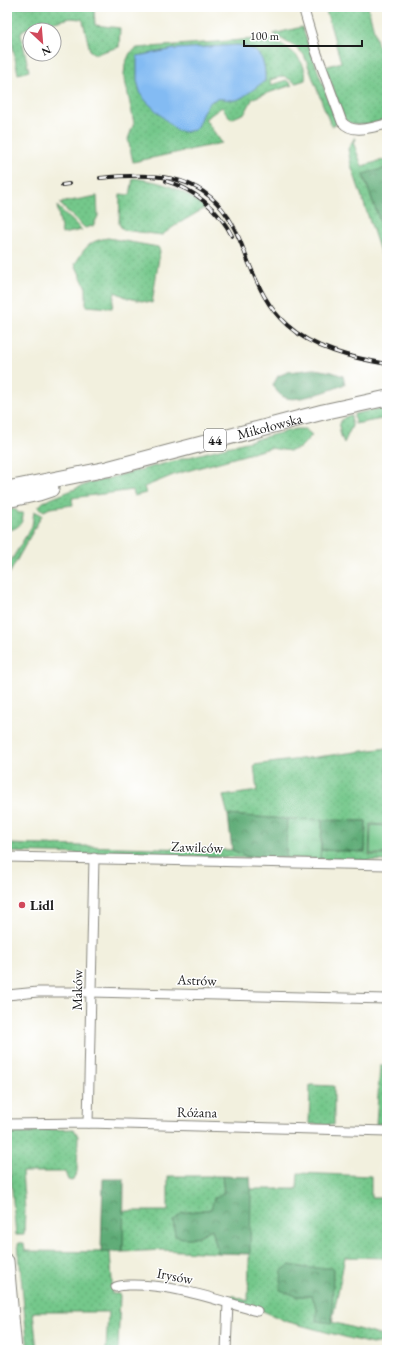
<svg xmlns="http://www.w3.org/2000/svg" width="394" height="1357" viewBox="0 0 394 1357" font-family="'EB Garamond',serif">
<defs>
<pattern id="grass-dots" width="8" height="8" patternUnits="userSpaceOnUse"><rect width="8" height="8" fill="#74c88b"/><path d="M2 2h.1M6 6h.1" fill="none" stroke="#64ab77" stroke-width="1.8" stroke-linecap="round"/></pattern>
<pattern id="forest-crowns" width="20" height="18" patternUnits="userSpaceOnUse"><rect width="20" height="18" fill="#5fac77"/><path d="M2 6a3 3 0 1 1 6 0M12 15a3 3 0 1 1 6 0" fill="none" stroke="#4e8b61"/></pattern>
<pattern id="park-crowns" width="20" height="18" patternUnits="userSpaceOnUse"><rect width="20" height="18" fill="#74c88b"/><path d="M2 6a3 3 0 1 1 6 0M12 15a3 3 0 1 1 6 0" fill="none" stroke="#64ab77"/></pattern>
</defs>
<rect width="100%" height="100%" fill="#fff"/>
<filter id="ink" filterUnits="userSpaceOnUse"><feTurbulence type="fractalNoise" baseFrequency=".025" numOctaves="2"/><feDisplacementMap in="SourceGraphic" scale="8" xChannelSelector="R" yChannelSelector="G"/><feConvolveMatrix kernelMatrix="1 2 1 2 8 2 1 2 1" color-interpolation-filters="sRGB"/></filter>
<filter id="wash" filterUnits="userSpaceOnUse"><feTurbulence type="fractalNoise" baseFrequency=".012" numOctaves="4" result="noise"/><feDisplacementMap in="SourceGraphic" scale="16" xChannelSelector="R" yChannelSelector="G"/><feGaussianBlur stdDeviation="0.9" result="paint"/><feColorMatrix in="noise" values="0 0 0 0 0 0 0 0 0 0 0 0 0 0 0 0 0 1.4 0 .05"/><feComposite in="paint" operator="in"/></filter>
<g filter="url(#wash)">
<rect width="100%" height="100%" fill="#f2f0de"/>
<!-- grass -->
<g fill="url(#grass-dots)" stroke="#487254" fill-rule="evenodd">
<polygon points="7,7 94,7 95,25 120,28 119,47 95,54 90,51 83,21 81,19 71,18 25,29 22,31 21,35 29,71 18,74 7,17"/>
<path d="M 325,7 L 368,7 L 378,46 L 387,44 L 387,120 C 374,122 357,129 345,120 L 325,67 L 341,62 Z"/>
<polygon points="302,27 337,124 331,126 304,55 297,48 273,34"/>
<path d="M 268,38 C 285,44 309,60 305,80 L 296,83 L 284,76 L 270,80 L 271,85 L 286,80 L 292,85 L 253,98 L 245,113 L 231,119 L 222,107 L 205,119 L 222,143 L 133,162 L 128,139 L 134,123 L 124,75 L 125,64 L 130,53 L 137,48 Z"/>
<polygon points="355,137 356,140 353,142 362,166 387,159 387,168 363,175 387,241 387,272 351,165 348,149"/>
<path d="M 133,178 C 164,182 181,188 205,208 L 176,225 L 162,235 L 123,230 L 119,224 L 120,194 L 130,195 Z"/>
<polygon points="97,196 98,216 93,226 85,228 59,203"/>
<polygon points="57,206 82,230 62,234"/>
<path d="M 108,238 L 158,247 L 160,251 L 152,303 L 128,298 L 115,292 L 112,308 L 86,306 L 86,288 L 75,264 C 85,248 88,241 108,238 Z"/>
<polygon points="387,407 387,418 355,424 354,414"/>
<path d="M 351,415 L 352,426 L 344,443 C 339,433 335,418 351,415 Z"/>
<polygon points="295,429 305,429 312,435 300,448 290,451 270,448 176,474 144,487 146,493 134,496 133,490 72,498 73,505 50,508 44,511 38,507 43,502 87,484"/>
<path d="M 7,509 L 15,509 L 19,513 L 23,513 C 24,523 17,530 7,530 Z"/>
<polygon points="34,511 42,515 7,578 7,567 32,526"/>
<polygon points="387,748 387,825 370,824 369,855 387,855 387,861 320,859 321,850 365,852 366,821 284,819 228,815 223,796 257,791 254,765"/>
<polygon points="7,844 232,850 249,857 250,858 7,852"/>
<polygon points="380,1066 387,1066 387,1126 376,1125"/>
<polygon points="310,1085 334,1086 334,1125 309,1124"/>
<polygon points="74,1129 78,1136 77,1172 72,1181 68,1180 65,1172 22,1172 25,1210 24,1235 16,1235 7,1135 13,1131"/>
<path d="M 298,1173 L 371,1176 L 371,1198 L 387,1198 L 387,1258 L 345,1257 L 332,1322 L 387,1337 L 387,1340 L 384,1342 L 372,1344 L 352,1339 L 285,1321 L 261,1310 L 233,1301 L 231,1295 L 248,1301 L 251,1189 L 297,1189 ZM 290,1265 L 306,1268 L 332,1323 L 317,1309 L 312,1296 L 296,1296 Z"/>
<polygon points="168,1176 222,1176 224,1193 211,1209 182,1213 197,1237 212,1229 218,1253 163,1250 123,1252 123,1211 168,1211"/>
<polygon points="18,1243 24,1243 25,1251 110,1252 112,1280 112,1294 120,1294 118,1350 106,1350 108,1312 33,1312 37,1350 28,1350"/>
</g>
<!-- forest -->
<g fill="url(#forest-crowns)" stroke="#3e644a">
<polygon points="387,168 387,241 363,174"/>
<path d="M 314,369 L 332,372 L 343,376 L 345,384 C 335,389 298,402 287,398 C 281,397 276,391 273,385 L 278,376 L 288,372 Z"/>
<polygon points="228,815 287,819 286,858 249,857 232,850"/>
<polygon points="322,820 366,821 365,852 321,850"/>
<path d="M 222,1176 L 250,1177 L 251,1189 L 250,1254 L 218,1253 L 212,1229 C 197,1237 192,1241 175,1236 L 173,1221 L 182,1213 L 211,1209 L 214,1198 L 224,1193 Z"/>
<polygon points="103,1179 124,1179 123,1252 101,1252"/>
<polygon points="290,1265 306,1268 333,1268 332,1323 316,1321 317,1309 312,1296 296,1296 280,1290 282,1270"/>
</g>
<!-- park -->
<polygon fill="url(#park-crowns)" stroke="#487254" points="287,819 322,820 320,859 286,858"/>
<!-- pitch -->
<polygon fill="#74c88b" stroke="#487254" points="371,825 387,826 387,854 370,854"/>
<!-- water -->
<path fill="#83bbf3" stroke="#506c88" d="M 238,45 C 260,48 266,60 265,81 C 258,85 243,99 236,100 C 228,101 219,96 212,101 C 202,107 201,122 195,130 L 184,132 L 176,130 L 146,101 L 141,95 L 137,81 L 137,56 L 175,49 Z"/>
</g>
<g filter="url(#ink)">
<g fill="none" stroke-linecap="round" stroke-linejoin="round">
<defs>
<g id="street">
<path d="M 303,7 L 316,51 L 342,122 C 353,135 372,127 387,124"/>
<polyline points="7,857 387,865"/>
<polyline points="7,995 38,992 91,992 387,999"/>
<polyline points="88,1123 94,858"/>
<polyline points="7,1124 88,1123 387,1131"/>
<path d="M 116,1287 C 122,1284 129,1285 135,1285 C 176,1285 217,1300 257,1311"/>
<polyline points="226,1350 228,1303"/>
</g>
<polyline id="secondary" points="7,1261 15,1350"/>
<g id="primary">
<path id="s1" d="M 7,489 L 107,469 L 323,412 L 387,398"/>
<polyline points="7,500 39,493 51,489"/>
</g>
</defs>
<!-- street casing -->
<use href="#street" stroke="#87867d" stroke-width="11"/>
<!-- secondary casing -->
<use href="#secondary" stroke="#87867d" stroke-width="15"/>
<!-- primary casing -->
<use href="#primary" stroke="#87867d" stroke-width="17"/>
<!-- street -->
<use href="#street" stroke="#fff" stroke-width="9"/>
<!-- secondary -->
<use href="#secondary" stroke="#fff" stroke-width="13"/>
<!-- primary -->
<use href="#primary" stroke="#fff" stroke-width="15"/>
<defs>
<g id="rail">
<path d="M 100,178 C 148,173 198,171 228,217 C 237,230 242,246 248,261 C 258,285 267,307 287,325 C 313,349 353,358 387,364"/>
<path d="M 166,181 C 194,189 219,210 232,236"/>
<polyline points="62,185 69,184"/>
</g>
</defs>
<!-- rail casing -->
<use href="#rail" stroke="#1c1c1c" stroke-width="4"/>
<!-- rail -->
<use href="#rail" stroke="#fff" stroke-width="2.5" stroke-dasharray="8" stroke-linecap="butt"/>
</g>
</g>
<!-- markers -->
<circle fill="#d1495b" stroke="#fff" stroke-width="1.5" cx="22" cy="905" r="4"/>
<g text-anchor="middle" stroke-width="3" stroke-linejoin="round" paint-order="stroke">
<!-- shield labels -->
<rect fill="#fff" stroke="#606060" stroke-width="1" x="204" y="429" width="22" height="22" rx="3"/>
<g font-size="13" font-weight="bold" fill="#1c1c1c">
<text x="215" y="445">44</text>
</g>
<!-- street labels -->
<g font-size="14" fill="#1c1c1c" stroke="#fff">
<text dy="5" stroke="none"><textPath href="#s1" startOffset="270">Mikołowska</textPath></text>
<text transform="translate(197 847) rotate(2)" y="5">Zawilców</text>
<text transform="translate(197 980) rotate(2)" y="5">Astrów</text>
<text transform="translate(77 990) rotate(-89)" y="5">Maków</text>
<text transform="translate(197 1112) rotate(1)" y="5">Różana</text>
<text transform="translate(175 1276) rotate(11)" y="5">Irysów</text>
</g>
<!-- poi labels -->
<g font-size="14" font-weight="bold" fill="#1c1c1c" stroke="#fff" text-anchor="start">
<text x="30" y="910">Lidl</text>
</g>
</g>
<!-- margin -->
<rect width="394" height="1357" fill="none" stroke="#fff" stroke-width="24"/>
<!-- north arrow -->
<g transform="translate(42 42) rotate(154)"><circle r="19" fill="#ffffff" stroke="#a4a4a4"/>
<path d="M0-3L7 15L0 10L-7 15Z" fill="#d1495b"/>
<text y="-6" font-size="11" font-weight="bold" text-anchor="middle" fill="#1c1c1c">N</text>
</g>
<!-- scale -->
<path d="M244 40v6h118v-6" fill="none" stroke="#1c1c1c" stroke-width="2"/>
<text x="250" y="40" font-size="12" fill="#1c1c1c" stroke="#ffffff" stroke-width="3" paint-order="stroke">100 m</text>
</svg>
